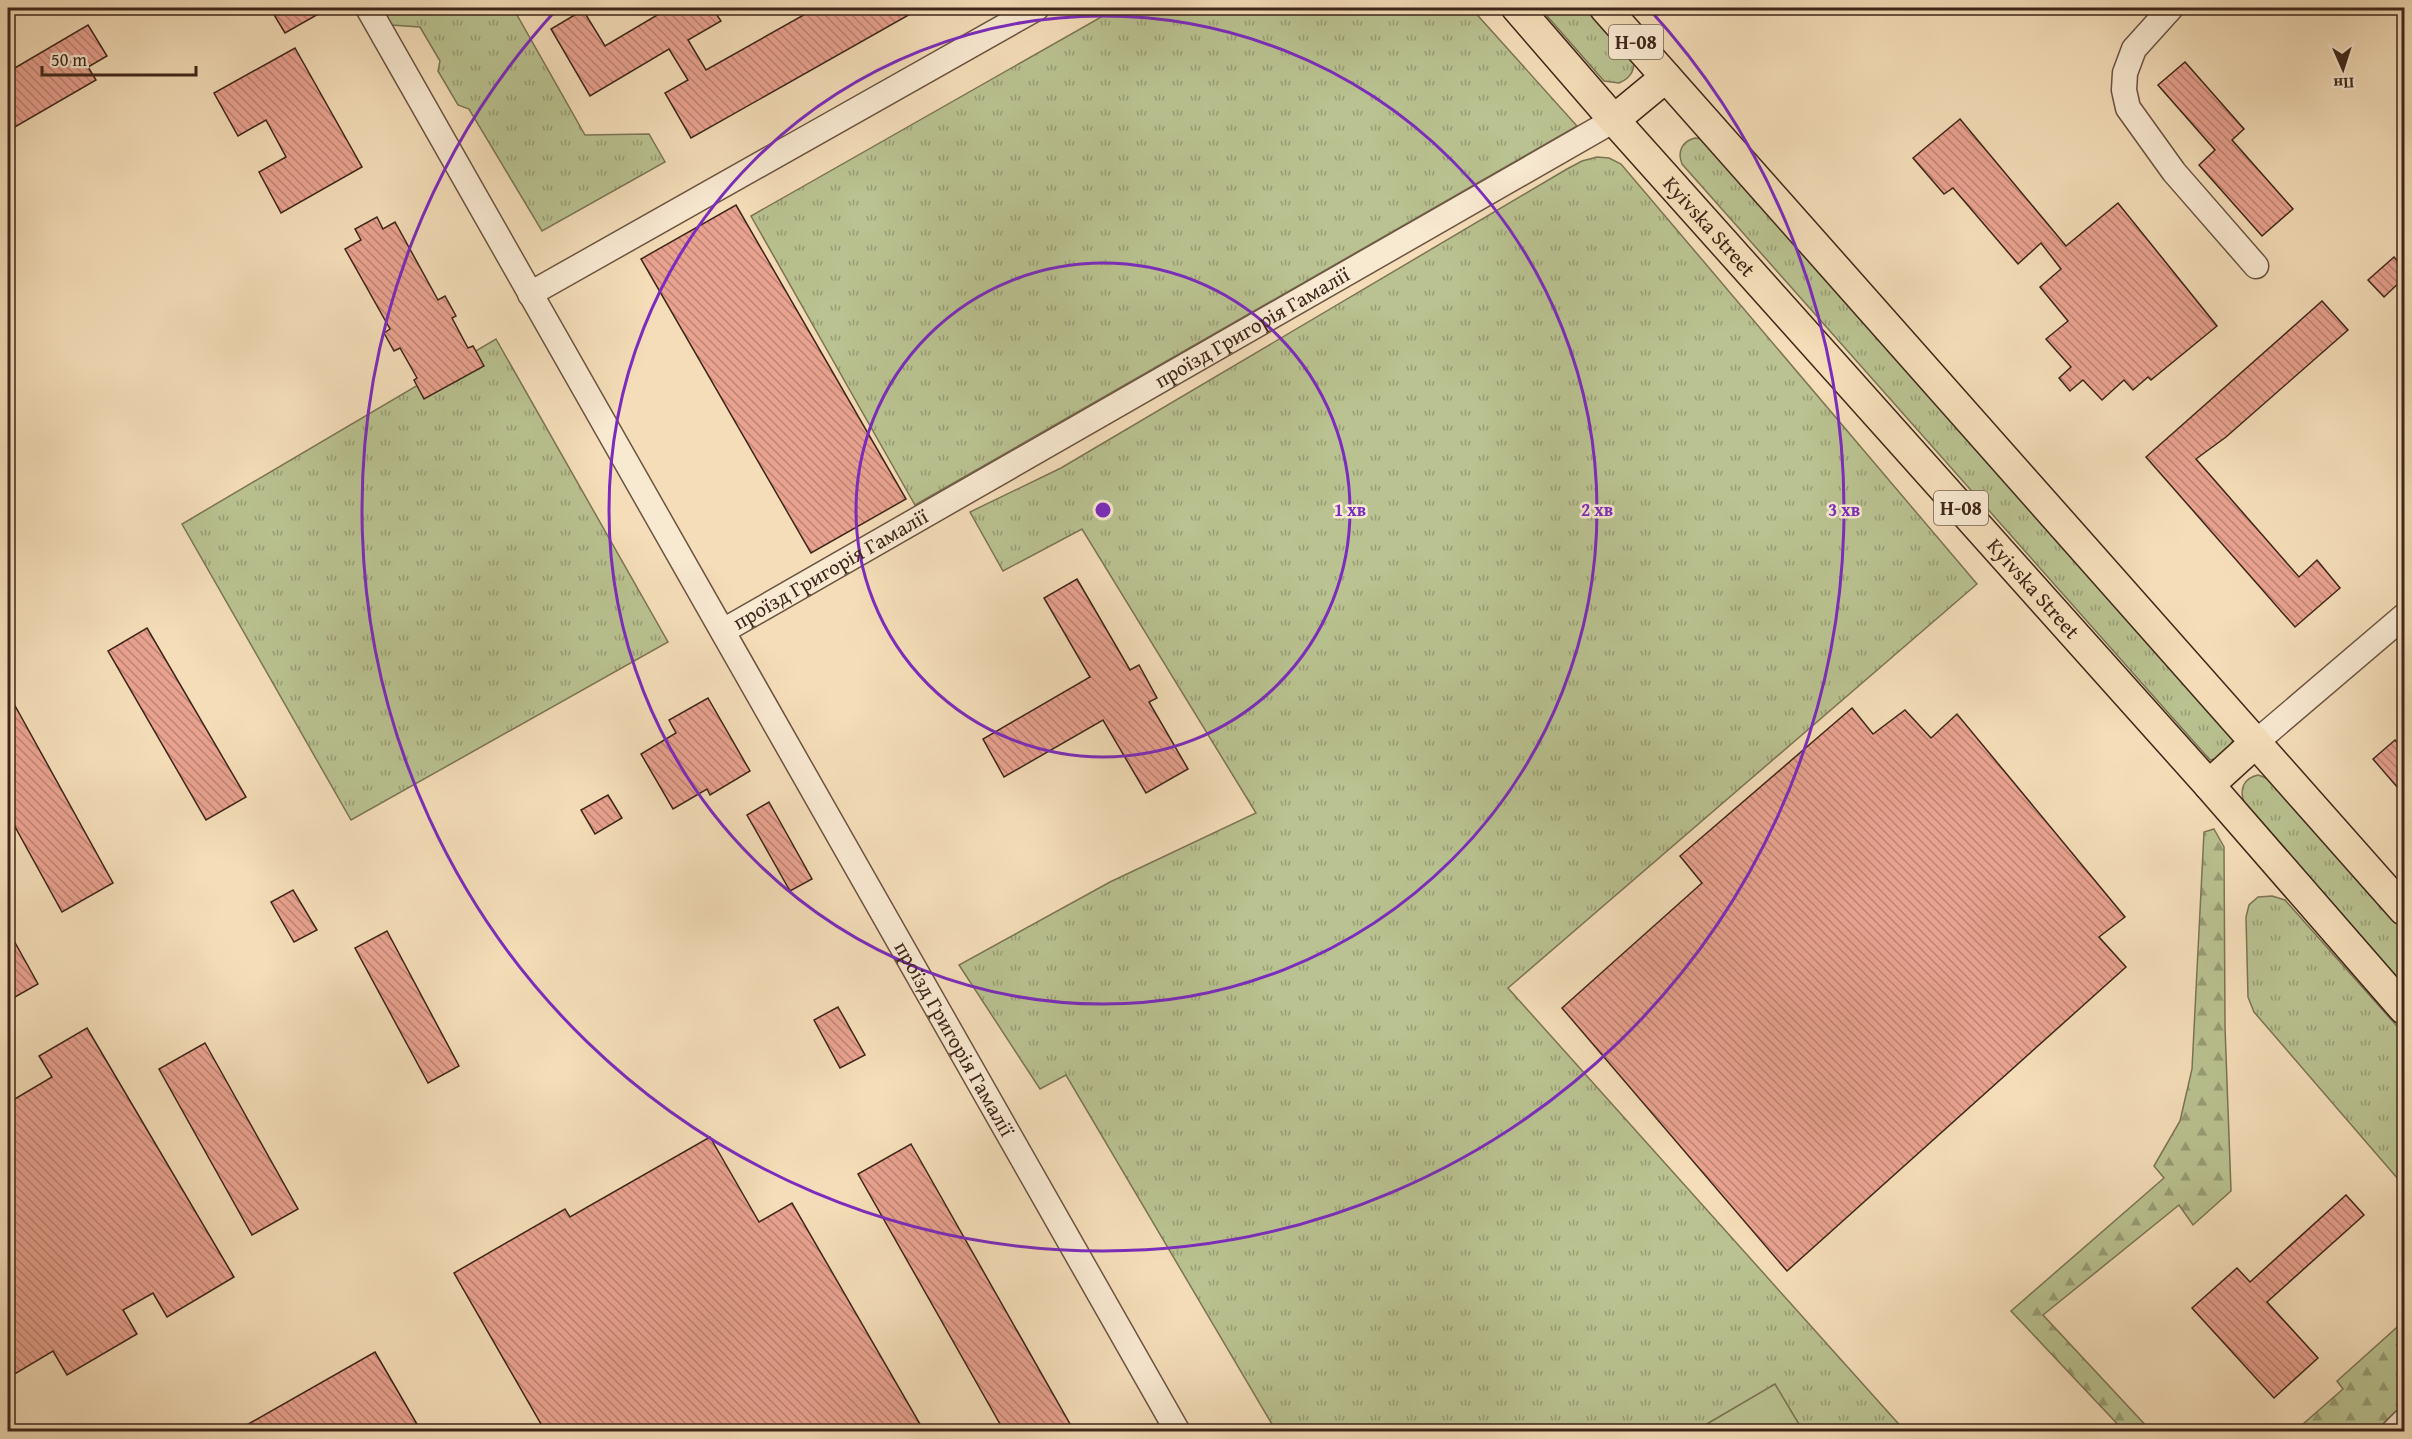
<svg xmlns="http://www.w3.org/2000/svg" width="2412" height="1439" viewBox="0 0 2412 1439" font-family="'Gentium Book Plus',serif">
<defs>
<pattern id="grass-tufts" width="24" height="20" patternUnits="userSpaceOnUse" patternTransform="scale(1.5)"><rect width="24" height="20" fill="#b9c290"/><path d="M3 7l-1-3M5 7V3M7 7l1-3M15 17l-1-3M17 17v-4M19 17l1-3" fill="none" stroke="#989d75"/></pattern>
<pattern id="forest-firs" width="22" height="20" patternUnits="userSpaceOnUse" patternTransform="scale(1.5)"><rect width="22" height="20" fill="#b9c290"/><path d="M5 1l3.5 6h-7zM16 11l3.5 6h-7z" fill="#989d75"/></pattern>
<pattern id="building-back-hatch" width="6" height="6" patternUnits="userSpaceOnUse" patternTransform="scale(1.5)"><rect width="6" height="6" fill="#e9a290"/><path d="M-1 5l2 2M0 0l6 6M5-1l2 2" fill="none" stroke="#be8475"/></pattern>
</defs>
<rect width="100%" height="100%" fill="#f4ddb8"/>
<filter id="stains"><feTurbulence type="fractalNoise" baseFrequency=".00333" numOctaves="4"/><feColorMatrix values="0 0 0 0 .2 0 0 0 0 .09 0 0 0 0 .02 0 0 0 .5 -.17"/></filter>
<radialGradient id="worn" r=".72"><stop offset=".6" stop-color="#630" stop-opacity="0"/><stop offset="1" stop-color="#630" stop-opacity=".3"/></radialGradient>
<!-- grass -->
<g fill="url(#grass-tufts)" stroke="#7c7455" stroke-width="1.5">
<polygon points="381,8 513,8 585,135 649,134 665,162 542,231 469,109 458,105 438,71 440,61 420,27 391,25"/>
<polygon points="1117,8 1471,8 1577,126 915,505 751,216"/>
<path d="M 1540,8 L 1589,8 L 1633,57 C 1636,70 1631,78 1619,83 L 1604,81 Z"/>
<path d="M 1695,138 L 1702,139 L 2233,739 C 2231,750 2220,759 2210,760 L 1682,164 C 1677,152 1682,141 1695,138 Z"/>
<polygon points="1597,157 1609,158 1621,164 1977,584 1508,988 1905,1431 1803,1431 1774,1385 1695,1431 1276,1431 1066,1075 1040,1089 959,965 1110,882 1256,813 1082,529 1003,571 970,512 1061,468 1567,169 1582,161"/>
<polygon points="496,339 668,642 351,820 182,524"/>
<path d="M 2258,775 L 2269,779 L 2404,931 L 2404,985 L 2244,802 C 2239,789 2244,778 2258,775 Z"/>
<polygon points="2272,896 2285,900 2404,1034 2404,1186 2254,1012 2248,997 2246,917 2249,905 2258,897"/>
</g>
<!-- forest -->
<g fill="url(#forest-firs)" stroke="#7c7455" stroke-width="1.5">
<polygon points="2214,829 2224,847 2225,1027 2231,1191 2193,1225 2179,1205 2043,1315 2151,1431 2124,1431 2011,1311 2164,1178 2154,1166 2180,1121 2192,1069 2204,832"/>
<polygon points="2404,1321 2404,1407 2378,1431 2294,1432 2343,1389 2337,1381"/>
</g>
<!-- pitch -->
<polygon fill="#b9c290" stroke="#7c7455" stroke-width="1.5" points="1775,1384 1803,1431 1695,1431"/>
<!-- building -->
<g fill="url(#building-back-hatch)" stroke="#3e261a" stroke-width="1.5">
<polygon points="270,8 329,8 285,33"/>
<polygon points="669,8 712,8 721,21 688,40 706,70 816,8 921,8 691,138 665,93 688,80 669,49 590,96 551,29 583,10 605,46"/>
<polygon points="88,25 107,56 88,67 96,80 8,131 8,72"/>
<polygon points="295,48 362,167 281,213 259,172 286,157 266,120 238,136 214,93"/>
<polygon points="2185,62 2244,129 2232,140 2293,209 2262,236 2199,165 2215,150 2158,85"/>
<polygon points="1960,119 2066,246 2118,203 2217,326 2151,380 2148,377 2133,390 2124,380 2102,400 2083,380 2070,391 2059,378 2071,367 2046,339 2068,321 2040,287 2061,269 2041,243 2018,264 1953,188 1944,194 1913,158"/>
<polygon points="736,205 906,499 811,553 641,259"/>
<polygon points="377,217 383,229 395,222 438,300 445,296 456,316 452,318 468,348 473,346 484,366 424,399 414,380 417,378 400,348 394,351 384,333 390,329 345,249 361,240 355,229"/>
<polygon points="2394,257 2404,269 2404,278 2384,297 2368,280"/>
<polygon points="2322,301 2348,330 2226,437 2196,459 2299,577 2317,560 2340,588 2295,627 2146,457"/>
<polygon points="1077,579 1130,670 1139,665 1157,698 1149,702 1188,769 1146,793 1103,720 1004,777 983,739 1090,677 1044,598"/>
<polygon points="147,628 246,797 206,820 108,651"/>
<polygon points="8,693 113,883 62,912 8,814"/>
<polygon points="708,698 750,771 710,795 707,789 673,809 641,754 676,733 669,720"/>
<polygon points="1852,708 1873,734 1905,710 1931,738 1957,714 2125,917 2099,937 2126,967 1787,1271 1562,1008 1702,883 1680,856"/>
<polygon points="2395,740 2404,750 2404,795 2373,759"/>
<polygon points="608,795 622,818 595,834 581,810"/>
<polygon points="769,802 812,879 790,891 747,815"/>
<polygon points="293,890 317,930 294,942 271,902"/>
<polygon points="8,930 38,984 8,1001"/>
<polygon points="387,931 459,1066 428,1083 355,948"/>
<polygon points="838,1007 865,1055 840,1068 814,1020"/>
<polygon points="87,1028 234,1277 167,1317 153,1293 123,1310 137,1334 67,1375 53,1351 8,1378 8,1103 52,1077 39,1056"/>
<polygon points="205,1043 298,1209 252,1235 159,1069"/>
<polygon points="710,1137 759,1222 792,1203 924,1431 545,1431 454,1273 565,1209 570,1217"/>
<polygon points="911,1144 1074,1431 1004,1431 858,1174"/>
<polygon points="2346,1195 2364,1215 2267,1302 2318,1358 2274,1398 2192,1308 2237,1268 2250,1282"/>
<polygon points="375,1352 421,1431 236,1431"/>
</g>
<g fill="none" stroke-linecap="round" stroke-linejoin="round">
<defs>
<g id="minor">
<path id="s1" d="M 368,8 L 1178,1432"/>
<polyline points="2171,8 2134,49 2125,73 2124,90 2128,108 2174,172 2256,266"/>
<polyline points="530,294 1037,8"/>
<path id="s2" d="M 723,631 L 1614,120"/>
<polyline points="2255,743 2404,616"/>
<polyline points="2393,1432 2404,1421"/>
</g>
<g id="major">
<path id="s3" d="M 1517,8 L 1614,120 L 2209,785 L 2404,1009"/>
<polyline points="1605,8 2404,910"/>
<polyline points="1614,120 1666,77"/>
<polyline points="2209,785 2255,743"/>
</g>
</defs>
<!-- minor casing -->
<use href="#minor" stroke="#6c5442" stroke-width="27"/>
<!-- major casing -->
<use href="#major" stroke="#3e261a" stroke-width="33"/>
<!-- minor -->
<use href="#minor" stroke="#f8e9d1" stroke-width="24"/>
<!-- major -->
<use href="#major" stroke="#f4ddb8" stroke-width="30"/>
</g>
<!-- distance rings -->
<g fill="none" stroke="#7b2cbf" stroke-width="3">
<circle cx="1103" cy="510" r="247"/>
<circle cx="1103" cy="510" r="494"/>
<path d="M1649 9A741 741 0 1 1 557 9"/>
</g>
<g text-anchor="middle" stroke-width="5" stroke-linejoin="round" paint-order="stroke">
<!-- shield labels -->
<g fill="#f8e9d1" stroke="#766051" stroke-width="1.5">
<rect x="1609" y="25" width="54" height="34" rx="4.5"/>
<rect x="1934" y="491" width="54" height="34" rx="4.5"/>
</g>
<g font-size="20" font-weight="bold" fill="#3e261a">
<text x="1636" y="49">Н-08</text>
<text x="1961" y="515">Н-08</text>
</g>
<!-- street labels -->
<g font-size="21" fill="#3e261a" stroke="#f8e9d1">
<text dy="7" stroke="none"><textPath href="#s3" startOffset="291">Kyivska Street</textPath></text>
<text dy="7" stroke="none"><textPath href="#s2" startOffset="610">проїзд Григорія Гамалії</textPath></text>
<text dy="7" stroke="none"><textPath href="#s2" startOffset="124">проїзд Григорія Гамалії</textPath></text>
<text dy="7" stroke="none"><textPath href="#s3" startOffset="777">Kyivska Street</textPath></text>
<text dy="7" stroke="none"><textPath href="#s1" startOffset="1186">проїзд Григорія Гамалії</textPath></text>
</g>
</g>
<circle cx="1103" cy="510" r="9" fill="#7b2cbf" stroke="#f8e9d1" stroke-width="3"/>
<g font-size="18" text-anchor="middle" font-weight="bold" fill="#7b2cbf" stroke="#f8e9d1" stroke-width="5" stroke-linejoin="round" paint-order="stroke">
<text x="1350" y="516">1 хв</text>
<text x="1597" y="516">2 хв</text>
<text x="1844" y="516">3 хв</text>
</g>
<!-- margin -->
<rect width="2412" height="1439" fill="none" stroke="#f4ddb8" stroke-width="30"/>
<rect x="9" y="9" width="2394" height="1421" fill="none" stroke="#3e261a" stroke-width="3"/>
<rect x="15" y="15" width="2382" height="1409" fill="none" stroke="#3e261a" stroke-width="1.5"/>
<!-- north arrow -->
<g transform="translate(2343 69) rotate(177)" stroke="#f8e9d1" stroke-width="4.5" paint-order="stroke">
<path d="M0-4.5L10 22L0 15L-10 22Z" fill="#3e261a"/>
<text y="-9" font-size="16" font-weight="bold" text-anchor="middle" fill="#3e261a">Пн</text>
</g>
<!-- scale -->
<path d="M42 66v9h154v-9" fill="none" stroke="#3e261a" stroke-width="3"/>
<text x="51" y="66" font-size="18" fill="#3e261a" stroke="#f8e9d1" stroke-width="4.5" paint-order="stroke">50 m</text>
<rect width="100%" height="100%" filter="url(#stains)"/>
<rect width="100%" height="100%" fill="url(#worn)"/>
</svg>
